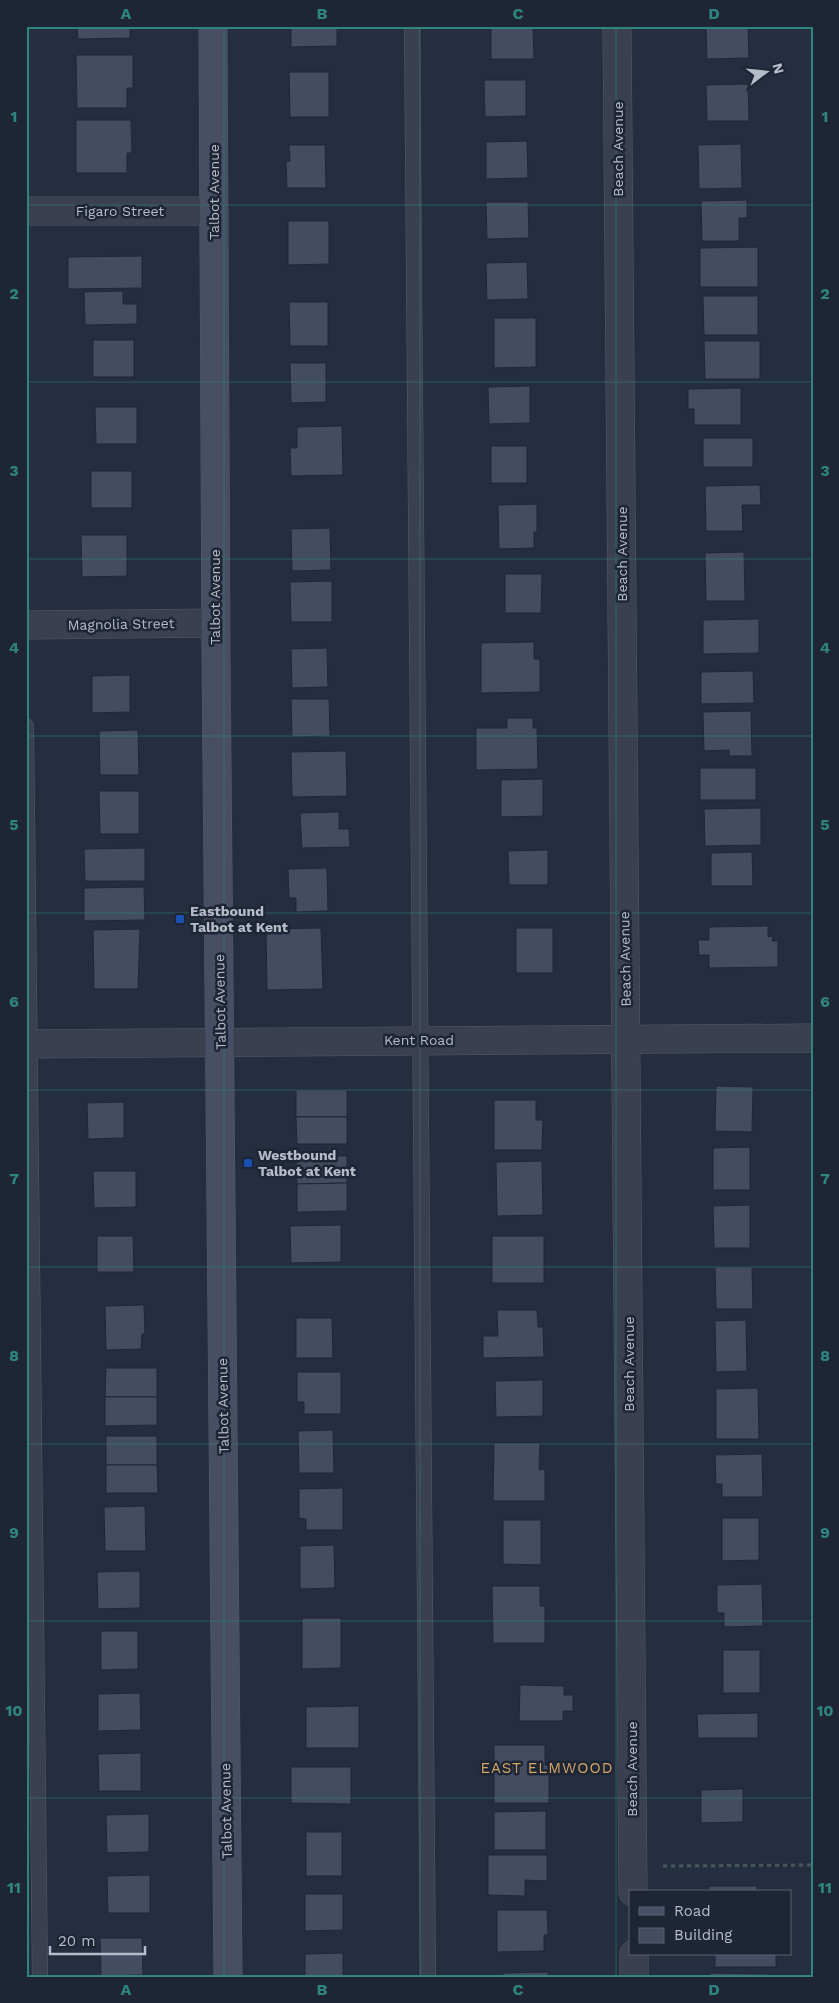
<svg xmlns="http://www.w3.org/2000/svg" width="839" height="2003" viewBox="0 0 839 2003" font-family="'Work Sans',sans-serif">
<rect width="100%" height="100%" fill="#252d40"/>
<!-- building -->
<g fill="#444c62" stroke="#202737">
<polygon points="77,26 130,26 130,38 78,39"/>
<polygon points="291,26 337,26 337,46 291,47"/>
<polygon points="491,26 533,26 534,59 491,59"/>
<polygon points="706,26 748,26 749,58 707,59"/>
<polygon points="76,55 133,55 133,88 127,88 127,108 77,108"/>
<polygon points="289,72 329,72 329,117 290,117"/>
<polygon points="484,80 526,80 526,116 485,117"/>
<polygon points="748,84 749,121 707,121 706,85"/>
<polygon points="76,120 131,120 132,153 127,153 127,173 76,173"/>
<polygon points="527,141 528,178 486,179 486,142"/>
<polygon points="741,144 742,188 699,189 698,145"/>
<polygon points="289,145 325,145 326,188 287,188 286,162 290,161"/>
<polygon points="747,200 747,218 739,218 739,241 702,241 701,201"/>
<polygon points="486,202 528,202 529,238 487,239"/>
<polygon points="288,221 329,221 329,264 288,265"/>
<polygon points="758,247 758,287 700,287 700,248"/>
<polygon points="142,256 142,288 68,289 68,257"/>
<polygon points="527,262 528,299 487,300 486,263"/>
<polygon points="123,291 123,304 137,304 137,324 85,325 84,292"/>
<polygon points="703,296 758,296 758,335 704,335"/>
<polygon points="289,302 328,302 328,346 290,346"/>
<polygon points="494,318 536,318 536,367 494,368"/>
<rect x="93" y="340" width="41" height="37"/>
<polygon points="704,341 760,341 760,379 705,379"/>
<polygon points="290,363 326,363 326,402 291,403"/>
<polygon points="530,386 530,423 489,424 488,387"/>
<polygon points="741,388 741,425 694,425 694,409 688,409 688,389"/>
<polygon points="95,407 137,407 137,444 96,444"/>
<polygon points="342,426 343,475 291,476 290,448 297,448 297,427"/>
<rect x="703" y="438" width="50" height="29"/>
<rect x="491" y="446" width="36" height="37"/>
<rect x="91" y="471" width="41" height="37"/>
<polygon points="760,485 761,505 742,505 743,531 706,531 705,486"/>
<polygon points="537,504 537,532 534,532 534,548 499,549 498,505"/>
<polygon points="330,528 331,570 292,571 291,529"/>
<polygon points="81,535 127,535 127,576 82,577"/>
<polygon points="744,552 745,601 706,601 705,553"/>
<polygon points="505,574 542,574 541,613 505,613"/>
<polygon points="332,581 332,622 291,622 290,582"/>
<polygon points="759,619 759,653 703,654 703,620"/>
<polygon points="534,642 534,659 540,659 540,692 481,693 481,643"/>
<polygon points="327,648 328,687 292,688 291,649"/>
<polygon points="753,671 754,703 701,704 701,672"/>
<polygon points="130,675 130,712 92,713 92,676"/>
<polygon points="291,699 329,699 330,736 292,737"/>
<polygon points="751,711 752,756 729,756 729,750 704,751 703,712"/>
<polygon points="507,718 533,718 533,728 537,728 538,769 476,770 476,728 507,728"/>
<polygon points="138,730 139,775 100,775 99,731"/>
<polygon points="346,751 347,796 292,797 291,752"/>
<rect x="700" y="768" width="56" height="32"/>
<polygon points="543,779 543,816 501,817 501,780"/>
<polygon points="99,791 139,791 139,834 100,834"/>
<polygon points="761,808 761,845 705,846 704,809"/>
<polygon points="339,812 339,829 349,829 350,847 302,848 300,813"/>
<polygon points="145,848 145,881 85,881 84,849"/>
<polygon points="548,850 548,885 509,885 508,851"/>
<polygon points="752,852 753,886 711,886 711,853"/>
<polygon points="327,868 328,911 296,912 296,898 289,898 288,869"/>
<polygon points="144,887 145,920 84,921 84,888"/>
<polygon points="768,926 768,937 773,936 772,941 778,941 778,967 709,968 709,955 699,955 698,940 709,940 709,927"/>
<polygon points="321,928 323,989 267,990 266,929"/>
<rect x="516" y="928" width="37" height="45"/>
<polygon points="140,929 138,989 94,989 93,930"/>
<polygon points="716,1086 753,1087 752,1132 715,1131"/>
<rect x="296" y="1090" width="51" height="27"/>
<polygon points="494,1100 536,1100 536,1120 543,1120 542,1150 494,1150"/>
<polygon points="124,1102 124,1138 88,1139 87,1103"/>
<polygon points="296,1117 347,1117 347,1144 297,1144"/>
<polygon points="750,1147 750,1190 713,1190 713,1148"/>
<polygon points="296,1156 347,1156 347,1183 297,1184"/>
<polygon points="542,1161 543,1215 497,1216 496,1162"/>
<polygon points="93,1171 136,1171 136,1207 94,1208"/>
<polygon points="347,1183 347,1211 297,1212 297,1184"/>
<polygon points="750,1205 750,1248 714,1248 713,1206"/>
<polygon points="341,1225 341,1262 291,1263 290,1226"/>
<polygon points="97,1236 133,1236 134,1272 97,1272"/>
<rect x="492" y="1236" width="52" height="47"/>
<polygon points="715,1267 752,1267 753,1309 716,1309"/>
<polygon points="144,1305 145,1334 142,1334 141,1349 106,1350 105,1306"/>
<polygon points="497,1310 537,1310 538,1327 543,1327 544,1357 483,1358 483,1336 498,1336"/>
<polygon points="296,1318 332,1318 333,1358 296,1358"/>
<polygon points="746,1320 747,1371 716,1372 715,1321"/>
<polygon points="106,1368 157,1368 157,1397 105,1397"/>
<polygon points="297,1372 341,1372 341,1414 304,1414 304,1402 297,1402"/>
<polygon points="543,1380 543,1416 496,1417 495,1381"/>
<polygon points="758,1388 759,1439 716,1439 716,1389"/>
<polygon points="105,1397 157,1397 157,1425 105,1426"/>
<polygon points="333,1430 334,1473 299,1473 298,1431"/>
<rect x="106" y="1436" width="51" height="29"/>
<polygon points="494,1443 540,1443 539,1470 545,1469 545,1501 493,1501"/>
<polygon points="762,1454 763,1497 722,1497 722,1484 716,1484 715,1455"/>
<polygon points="106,1465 157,1465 158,1493 106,1493"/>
<polygon points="343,1488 343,1530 306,1530 306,1519 299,1518 299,1489"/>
<polygon points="145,1506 146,1551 105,1551 104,1507"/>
<polygon points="722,1518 759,1518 759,1560 722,1561"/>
<polygon points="503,1520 541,1520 541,1565 503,1564"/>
<polygon points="334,1545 335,1588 300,1589 300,1546"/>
<polygon points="140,1571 140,1608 98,1609 97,1572"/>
<polygon points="762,1584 763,1626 724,1627 724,1613 717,1613 717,1585"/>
<polygon points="492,1586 540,1586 540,1606 545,1606 545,1643 493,1643"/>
<polygon points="302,1618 341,1618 341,1668 302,1669"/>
<polygon points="101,1631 138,1631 138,1669 101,1670"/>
<rect x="723" y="1650" width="37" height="43"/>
<polygon points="520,1685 564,1686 564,1695 573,1695 573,1711 563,1711 563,1721 519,1721"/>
<polygon points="140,1693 141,1730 98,1731 98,1694"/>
<polygon points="359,1706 359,1748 306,1748 306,1707"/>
<polygon points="758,1713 758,1738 698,1738 697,1714"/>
<polygon points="494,1745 545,1745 545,1765 549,1766 549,1803 494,1803"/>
<polygon points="141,1753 141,1791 99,1791 98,1754"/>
<polygon points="291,1767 351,1767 351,1804 291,1803"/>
<polygon points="743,1789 743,1822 701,1823 701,1790"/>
<polygon points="546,1811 546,1850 494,1850 494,1812"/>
<polygon points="149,1814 149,1852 107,1853 106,1815"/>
<rect x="306" y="1832" width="36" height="44"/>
<polygon points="488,1855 547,1855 547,1881 525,1880 525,1896 488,1895"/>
<polygon points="150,1875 150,1913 108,1913 107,1876"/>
<rect x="709" y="1886" width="48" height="6"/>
<polygon points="305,1894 343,1894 343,1930 305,1931"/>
<polygon points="497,1910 547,1910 548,1935 544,1935 544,1951 497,1952"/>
<polygon points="100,1938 142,1938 143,1975 101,1976"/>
<polygon points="343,1953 343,1977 305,1977 305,1954"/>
<rect x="715" y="1954" width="61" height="13"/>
<polygon points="548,1972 548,1977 503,1977 503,1973"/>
<polygon points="710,1973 768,1974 768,1977 710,1977"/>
</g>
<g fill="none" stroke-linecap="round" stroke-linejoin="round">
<defs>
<g id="lane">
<polyline points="412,26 428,1977"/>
<polyline points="26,726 40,1977"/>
</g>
<g id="street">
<polyline points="617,26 633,1892"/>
<polyline points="26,211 214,211"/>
<polyline points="26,625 215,623"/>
<polyline points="26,1044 813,1038"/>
<polyline points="634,1954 634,1977"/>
</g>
<polyline id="secondary" points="213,26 216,654 228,1977"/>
</defs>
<!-- lane casing -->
<use href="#lane" stroke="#545b6a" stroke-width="16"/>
<!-- street casing -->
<use href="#street" stroke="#545b6a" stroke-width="29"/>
<!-- secondary casing -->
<use href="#secondary" stroke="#545b6a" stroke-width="29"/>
<!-- path -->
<polyline stroke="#46585e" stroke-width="3" stroke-dasharray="4 4" stroke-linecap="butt" points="663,1866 813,1865"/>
<!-- lane -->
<use href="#lane" stroke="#3a4050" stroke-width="15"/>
<!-- street -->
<use href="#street" stroke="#3a4050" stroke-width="28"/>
<!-- secondary -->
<use href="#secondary" stroke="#484e63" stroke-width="28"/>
</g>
<!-- grid -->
<path fill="none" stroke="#308480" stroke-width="1" stroke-opacity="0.55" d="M 224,26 L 224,1977M 420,26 L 420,1977M 616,26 L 616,1977M 26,205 L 813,205M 26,382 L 813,382M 26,559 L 813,559M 26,736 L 813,736M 26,913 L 813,913M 26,1090 L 813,1090M 26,1267 L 813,1267M 26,1444 L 813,1444M 26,1621 L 813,1621M 26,1798 L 813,1798"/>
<!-- markers -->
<g fill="#1a4fb4" stroke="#1e2535" stroke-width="2">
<rect x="175" y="914" width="10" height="10" rx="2.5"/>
<rect x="243" y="1158" width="10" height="10" rx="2.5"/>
</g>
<g text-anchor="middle" stroke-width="5" stroke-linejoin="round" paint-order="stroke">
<!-- street labels -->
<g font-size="14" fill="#b6bbca" stroke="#1e2535">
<text transform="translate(618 149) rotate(-90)" y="5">Beach Avenue</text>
<text transform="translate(214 192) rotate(-90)" y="5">Talbot Avenue</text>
<text x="120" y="216">Figaro Street</text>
<text transform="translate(622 554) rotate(-90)" y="5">Beach Avenue</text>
<text transform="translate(215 597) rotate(-90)" y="5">Talbot Avenue</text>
<text transform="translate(121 624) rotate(-1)" y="5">Magnolia Street</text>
<text transform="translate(625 959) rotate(-91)" y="5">Beach Avenue</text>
<text transform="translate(220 1002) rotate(-91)" y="5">Talbot Avenue</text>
<text x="419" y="1045">Kent Road</text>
<text transform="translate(629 1364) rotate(-90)" y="5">Beach Avenue</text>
<text transform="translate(223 1406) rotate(-91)" y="5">Talbot Avenue</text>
<text transform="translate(632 1769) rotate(-90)" y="5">Beach Avenue</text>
<text transform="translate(226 1811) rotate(-91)" y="5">Talbot Avenue</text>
</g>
<!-- poi labels -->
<g font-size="14" font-weight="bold" fill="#b6bbca" stroke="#1e2535" text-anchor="start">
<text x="190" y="916">Eastbound<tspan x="190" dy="16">Talbot at Kent</tspan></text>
<text x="258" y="1160">Westbound<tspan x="258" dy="16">Talbot at Kent</tspan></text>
</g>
<!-- neighbourhood labels -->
<g font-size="15" letter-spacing="1" fill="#d5a666" stroke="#1e2535">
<text x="547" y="1773">EAST ELMWOOD</text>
</g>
</g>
<!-- border -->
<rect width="839" height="2003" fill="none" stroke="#1e2535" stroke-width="55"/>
<!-- legend -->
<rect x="629" y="1890" width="162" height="65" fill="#1e2535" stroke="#5b6171"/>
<rect x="639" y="1907" width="25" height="8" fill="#484e63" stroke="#5b6171"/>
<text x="674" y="1916" font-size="15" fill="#b6bbca">Road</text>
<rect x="639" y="1928" width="25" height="15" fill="#444c62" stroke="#5b6171"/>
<text x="674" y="1940" font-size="15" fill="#b6bbca">Building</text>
<!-- north arrow -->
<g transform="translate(766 72) rotate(74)" stroke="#1e2535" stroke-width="4" paint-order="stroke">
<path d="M0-4L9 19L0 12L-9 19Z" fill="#b6bbca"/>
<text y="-8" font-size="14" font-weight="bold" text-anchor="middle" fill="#b6bbca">N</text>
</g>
<!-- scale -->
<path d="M50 1946v8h95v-8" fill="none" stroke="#b6bbca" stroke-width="2.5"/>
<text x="58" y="1946" font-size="15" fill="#b6bbca" stroke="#1e2535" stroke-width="4" paint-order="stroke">20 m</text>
<rect x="28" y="28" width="784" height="1948" fill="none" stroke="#308480" stroke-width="2"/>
<g font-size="16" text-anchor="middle" font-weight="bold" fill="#308480">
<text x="126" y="19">A</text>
<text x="322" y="19">B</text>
<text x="518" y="19">C</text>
<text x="714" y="19">D</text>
<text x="14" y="122">1</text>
<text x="825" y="122">1</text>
<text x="14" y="299">2</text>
<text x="825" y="299">2</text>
<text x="14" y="476">3</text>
<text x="825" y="476">3</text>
<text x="14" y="653">4</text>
<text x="825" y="653">4</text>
<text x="14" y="830">5</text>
<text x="825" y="830">5</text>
<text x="14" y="1007">6</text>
<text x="825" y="1007">6</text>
<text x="14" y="1184">7</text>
<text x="825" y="1184">7</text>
<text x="14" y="1361">8</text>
<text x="825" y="1361">8</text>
<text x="14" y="1538">9</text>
<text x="825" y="1538">9</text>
<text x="14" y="1716">10</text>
<text x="825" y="1716">10</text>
<text x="14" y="1893">11</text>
<text x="825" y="1893">11</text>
<text x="126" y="1995">A</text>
<text x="322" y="1995">B</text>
<text x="518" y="1995">C</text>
<text x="714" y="1995">D</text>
</g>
</svg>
